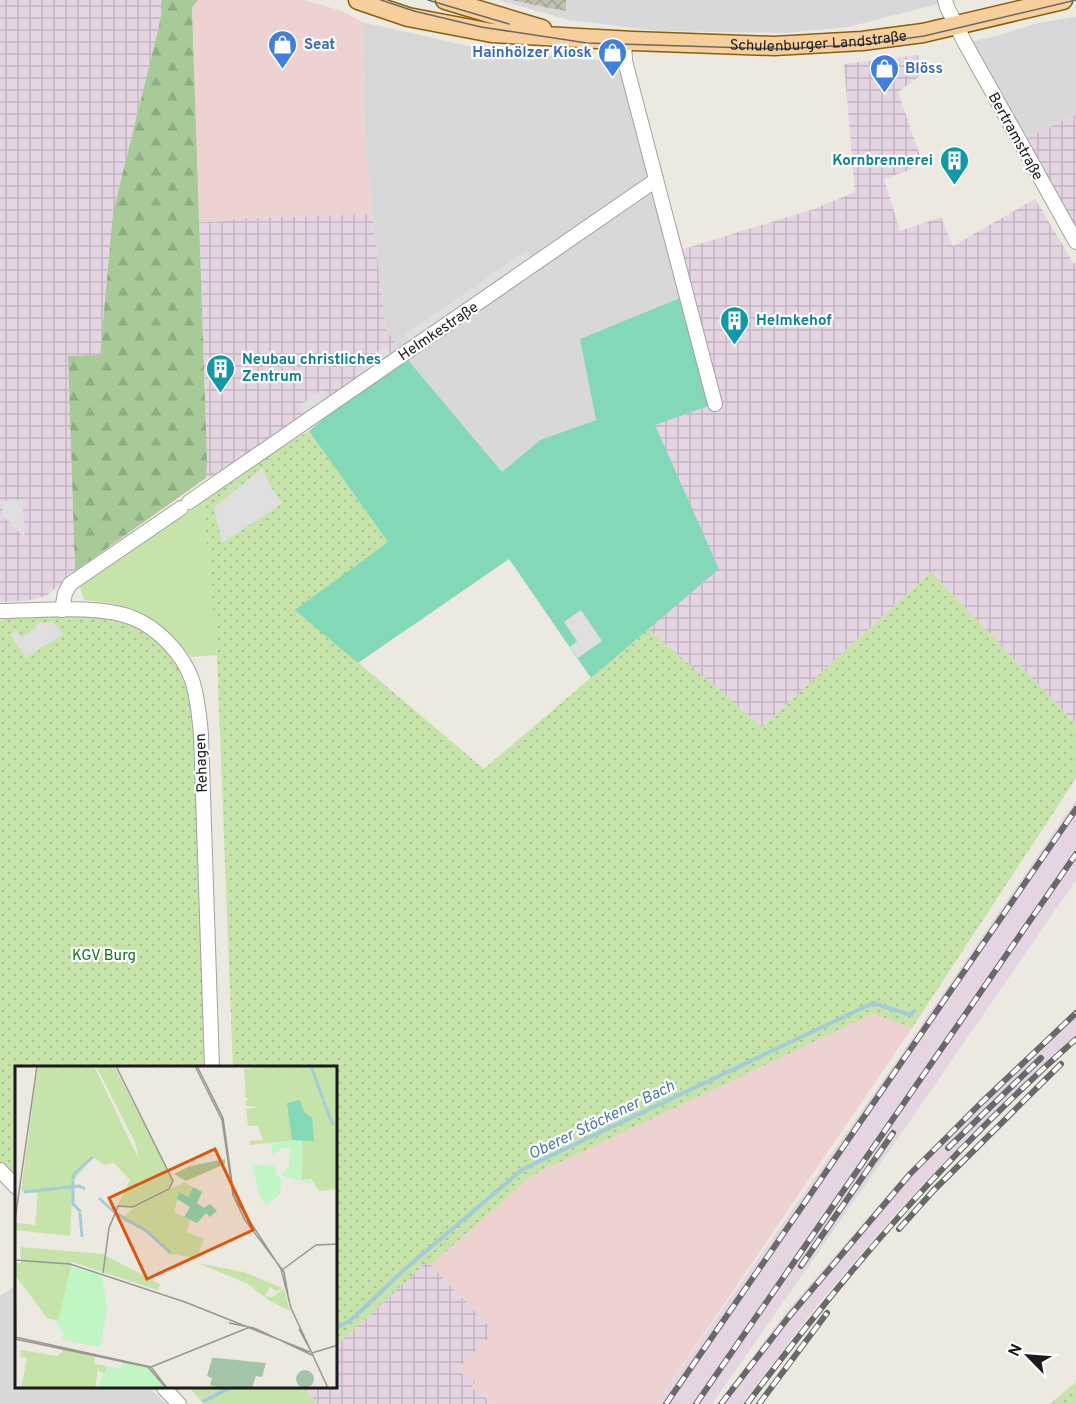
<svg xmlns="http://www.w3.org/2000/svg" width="1076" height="1404" viewBox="0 0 1076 1404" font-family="Overpass,sans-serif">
<defs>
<pattern id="industrial-grid" width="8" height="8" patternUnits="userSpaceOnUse" patternTransform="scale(1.5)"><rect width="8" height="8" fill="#e5d4e2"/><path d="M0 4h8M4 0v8" fill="none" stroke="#c4b5c1"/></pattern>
<pattern id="construction-cross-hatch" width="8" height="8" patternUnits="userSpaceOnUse" patternTransform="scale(1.5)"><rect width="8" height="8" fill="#c0c0ae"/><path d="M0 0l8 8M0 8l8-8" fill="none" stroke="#a4a495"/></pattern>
<pattern id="forest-firs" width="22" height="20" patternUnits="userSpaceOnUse" patternTransform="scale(1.5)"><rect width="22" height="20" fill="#a7ca98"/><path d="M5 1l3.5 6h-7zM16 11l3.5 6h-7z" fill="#8fad82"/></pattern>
<pattern id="garden-dots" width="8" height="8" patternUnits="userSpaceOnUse" patternTransform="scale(1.5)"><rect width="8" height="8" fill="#c6e4a9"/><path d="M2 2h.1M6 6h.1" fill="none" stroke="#aac391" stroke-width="1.8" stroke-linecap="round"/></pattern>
</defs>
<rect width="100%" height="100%" fill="#ece9e1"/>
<!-- residential -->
<g fill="#d9d8d8">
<polygon points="498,0 954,0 848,27 786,33 660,31 569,20"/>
<polygon points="1076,17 1076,114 1019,142 965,43 992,37 1042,22"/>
<polygon points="362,22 473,47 527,54 619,62 685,296 596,420 540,440 502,472 403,354 386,329 372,214 365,138"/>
<polygon points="16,1285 16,1388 149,1388 166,1404 0,1404 0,1296"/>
</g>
<!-- commercial -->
<g fill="#edd2d1">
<polygon points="198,0 304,0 342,11 362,22 365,138 372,214 232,219 231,221 199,222 192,8"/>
<polygon points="873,1014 912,1028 656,1404 495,1404 471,1388 460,1371 459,1366 493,1332 431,1265 531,1176"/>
</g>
<!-- industrial -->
<g fill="url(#industrial-grid)">
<polygon points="0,0 162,0 162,10 158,30 113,212 100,355 68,356 75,571 46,596 26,601 0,602"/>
<polygon points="918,55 922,74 898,92 923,165 884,179 900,231 941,217 953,246 1035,199 1074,264 1076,262 1076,724 931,572 762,727 648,629 718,568 655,425 715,404 677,251 814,209 855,192 844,64"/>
<polygon points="1076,114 1076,242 1019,142"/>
<polygon points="372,214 386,329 403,354 247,461 206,478 207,460 199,222 231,221 231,219"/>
<polygon points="427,1261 494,1332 459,1367 461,1373 475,1382 471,1388 495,1404 319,1404 303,1388 336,1388 336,1346"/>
</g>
<!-- railway -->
<g fill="#e5d4e2">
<polygon points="1076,800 1076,880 894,1144 712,1404 656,1404 891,1069"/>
<polygon points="1076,1010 1076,1034 963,1142 890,1220 819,1303 742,1404 718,1404 787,1311 896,1185 982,1097"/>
</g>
<!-- construction -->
<polygon fill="url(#construction-cross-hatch)" points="512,0 566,0 566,11 544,7"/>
<!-- grass -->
<g fill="#c6e4a9">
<path d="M 203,502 L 217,655 L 191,657 C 157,616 138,605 84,600 L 79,583 Z"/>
<polygon points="189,1388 303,1388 319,1404 204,1404"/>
</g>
<!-- forest -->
<polygon fill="url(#forest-firs)" points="162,0 198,0 192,8 207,460 206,478 75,571 68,356 100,355 113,212 158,30 162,10"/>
<!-- garden -->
<g fill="url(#garden-dots)">
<polygon points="309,431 388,542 296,610 484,769 648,629 762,727 931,572 1076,724 1076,778 912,1028 873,1014 531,1176 431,1265 427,1262 336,1346 336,1068 233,1068 217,656 203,502 257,462"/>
<polygon points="20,611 115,613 150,628 192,678 212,1068 16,1068 16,1196 0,1179 0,621"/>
<polygon points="1076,1382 1076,1404 1050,1404"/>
</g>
<!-- pitch -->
<polygon fill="#83d8b7" points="685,296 715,404 655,425 719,569 591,678 509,559 358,663 295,610 388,542 309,431 403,354 502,472 540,440 596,420 580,339"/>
<!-- parking -->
<g fill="#dfdfdf">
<polygon points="526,251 532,259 410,342 405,334"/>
<polygon points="385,346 391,355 365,372 360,364"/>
<polygon points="322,390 328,398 305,413 300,405"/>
<polygon points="263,468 270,486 283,503 222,543 214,507"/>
<polygon points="22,499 25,538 2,515 3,501"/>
<polygon points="581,610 602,641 578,658 570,647 577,641 564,622"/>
<polygon points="53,622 63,634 26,658 10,634 16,630 22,637 36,628 36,623"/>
</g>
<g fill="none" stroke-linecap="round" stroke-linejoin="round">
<!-- stream -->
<g stroke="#a4ccd8" stroke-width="4">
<polyline points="336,1328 351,1320 405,1269 523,1169 873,1003 907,1014 911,1015 914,1011"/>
<polyline points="204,1401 230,1388"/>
</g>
<defs>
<g id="minor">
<polyline points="945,0 947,7 965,43 1076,242"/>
<polyline points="624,41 625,61 715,404"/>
<polyline points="189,502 656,180"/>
<polyline points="62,610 65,593 70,584 181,508"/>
<path d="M 0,611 C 38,611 98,604 133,618 C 158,628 183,654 192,680 C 198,698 199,716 201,734 L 212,1068"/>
<polyline points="0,1170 16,1187"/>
<polyline points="164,1388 179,1404"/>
</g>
<g id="major">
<path id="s1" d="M 358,0 L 408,17 L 492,33 L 633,41 L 774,46 L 862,41 L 923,33 L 1063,0"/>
<polyline points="445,0 542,29"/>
</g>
</defs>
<!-- minor casing -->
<use href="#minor" stroke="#a2a2a2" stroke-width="16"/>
<!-- major casing -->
<use href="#major" stroke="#8a5f08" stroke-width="21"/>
<!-- minor -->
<use href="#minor" stroke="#fff" stroke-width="14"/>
<!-- major -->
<use href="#major" stroke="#f6cf9d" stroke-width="18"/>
<!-- tram -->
<g stroke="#696969" stroke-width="1.5">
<polyline points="381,0 414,11 481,27 587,43 780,49 868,44 924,36 1076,0"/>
<polyline points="428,0 509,24"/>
</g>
<defs>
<g id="rail">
<polyline points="948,1148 1041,1058"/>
<polyline points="899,1229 934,1190 1061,1064"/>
<polyline points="801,1266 893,1133"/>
<polyline points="666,1404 1076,809"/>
<polyline points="696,1404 1076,854"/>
<polyline points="721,1404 787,1319 910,1174 980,1104 1076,1013"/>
<path d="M 747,1404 C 847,1270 951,1150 1076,1039"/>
<polyline points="759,1404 827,1313"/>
</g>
</defs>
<!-- rail casing -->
<use href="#rail" stroke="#696969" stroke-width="6"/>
<!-- rail -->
<use href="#rail" stroke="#fff" stroke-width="4" stroke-dasharray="11" stroke-linecap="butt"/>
</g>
<!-- icons -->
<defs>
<symbol id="shop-pin" viewBox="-11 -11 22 30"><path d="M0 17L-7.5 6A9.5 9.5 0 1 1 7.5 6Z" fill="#3f7fe0" stroke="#fff"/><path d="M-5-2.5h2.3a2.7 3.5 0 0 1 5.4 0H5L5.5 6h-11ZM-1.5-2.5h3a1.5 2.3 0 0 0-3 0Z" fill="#fff"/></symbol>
<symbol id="building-pin" viewBox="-11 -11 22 30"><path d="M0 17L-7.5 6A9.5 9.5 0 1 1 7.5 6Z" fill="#0f9aa8" stroke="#fff"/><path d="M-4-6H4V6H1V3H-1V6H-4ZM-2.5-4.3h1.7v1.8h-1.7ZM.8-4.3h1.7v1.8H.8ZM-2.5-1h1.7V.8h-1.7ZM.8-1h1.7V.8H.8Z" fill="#fff"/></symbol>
</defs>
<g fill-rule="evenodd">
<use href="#shop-pin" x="266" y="28" width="33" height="45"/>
<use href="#shop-pin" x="596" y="36" width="33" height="45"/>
<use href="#shop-pin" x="868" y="52" width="33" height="45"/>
<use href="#building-pin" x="938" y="144" width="33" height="45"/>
<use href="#building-pin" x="718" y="304" width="33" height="45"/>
<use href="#building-pin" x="204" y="352" width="33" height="45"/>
</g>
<g text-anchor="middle" stroke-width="4.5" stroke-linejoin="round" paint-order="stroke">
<!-- street labels -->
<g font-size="15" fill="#1b1b1b" stroke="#fff">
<text dy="5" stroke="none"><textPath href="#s1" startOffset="465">Schulenburger Landstraße</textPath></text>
<text transform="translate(1016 136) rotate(61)" y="5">Bertramstraße</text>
<text transform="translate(438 331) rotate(-34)" y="5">Helmkestraße</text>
<text transform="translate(201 763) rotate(-92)" y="5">Rehagen</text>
</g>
<!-- shop labels -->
<g font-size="15" font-weight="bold" fill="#366cbe" stroke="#fff" text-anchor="start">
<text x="304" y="49">Seat</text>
<text x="592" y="57" text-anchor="end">Hainhölzer Kiosk</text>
<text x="905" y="73">Blöss</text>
</g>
<!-- culture labels -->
<g font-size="15" font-weight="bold" fill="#0d838f" stroke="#fff" text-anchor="start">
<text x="933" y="165" text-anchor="end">Kornbrennerei</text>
<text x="756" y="325">Helmkehof</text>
<text x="242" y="364">Neubau christliches<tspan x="242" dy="17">Zentrum</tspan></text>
</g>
<!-- park labels -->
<g font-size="15" fill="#117219" stroke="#fff">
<text x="104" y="960">KGV Burg</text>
</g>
<!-- water labels -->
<g font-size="16" font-style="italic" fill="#4e79a5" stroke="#fff">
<text transform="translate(601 1119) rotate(-26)" y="6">Oberer Stöckener Bach</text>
</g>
</g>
<!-- overview -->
<g transform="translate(15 1066)">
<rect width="322" height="322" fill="#ece9e1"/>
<path d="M 183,197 L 229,206 L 263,220 L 268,223 L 261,225 L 255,221 L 250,230 L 257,231 L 269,223 L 275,245 L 255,235 L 233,218 Z" fill="#c6e4a9"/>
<path d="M 210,93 L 210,98 L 171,115 L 159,108 L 175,100 Z" fill="#a7ca98"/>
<path d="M 197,292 L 202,292 L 251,297 L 247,311 L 241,310 L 237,322 L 207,322 L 195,319 L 197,312 L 192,310 ZM281 313a9 9 0 1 1 18 0a9 9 0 1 1-18 0Z" fill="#a4c4a9"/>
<path d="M 288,73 L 287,100 L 297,118 L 265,109 L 274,100 L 275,81 L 266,82 L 258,91 L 256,77 ZM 237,98 L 260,100 L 262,110 L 266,112 L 265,128 L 251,139 L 244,128 ZM 54,200 L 87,209 L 92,244 L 85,281 L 48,274 L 48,265 L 42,260 ZM 108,296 L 134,302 L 149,322 L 83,322 L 91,300 L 105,303 Z" fill="#c0f5c4"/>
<path d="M 23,0 L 79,0 L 124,94 L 120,76 L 81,0 L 99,0 L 158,113 L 155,121 L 116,142 L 103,139 L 115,114 L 99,97 L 89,99 L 78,91 L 58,115 L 55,170 L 0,164 L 1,157 L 20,159 L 23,127 L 6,125 ZM 252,0 L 322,0 L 322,123 L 304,125 L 296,113 L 287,113 L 288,73 L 235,79 L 235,75 L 248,74 L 243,60 L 233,60 L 231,43 L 244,41 L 231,40 L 231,34 L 235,33 L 231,32 L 229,3 ZM 169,116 L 178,121 L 173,131 L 164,127 L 159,146 L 175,154 L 172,166 L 189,173 L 182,192 L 154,188 L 130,164 L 106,154 L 117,143 ZM 5,181 L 88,188 L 145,218 L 143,224 L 57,196 L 43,255 L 32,252 L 0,209 L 0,197 L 6,197 ZM 50,283 L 80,291 L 79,298 L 91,300 L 90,308 L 83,304 L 80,322 L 6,322 L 12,292 L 5,291 L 6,284 L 42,290 Z" fill="#c6e4a9"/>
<path d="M 285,34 L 289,46 L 297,52 L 299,75 L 277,74 L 272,37 ZM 178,121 L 187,126 L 182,137 L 189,142 L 195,138 L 202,145 L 195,151 L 191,147 L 182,157 L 169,151 L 175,141 L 162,133 L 164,126 L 173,131 Z" fill="#83d8b7"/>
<path fill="none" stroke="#a4ccd8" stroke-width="3" d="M 296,0 L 308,33M 308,34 L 318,59M 58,114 L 59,108 L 78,91M 58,115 L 58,138 L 66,146M 9,126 L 64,120 L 70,123M 84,132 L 99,146M 65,147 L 67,171M 102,148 L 130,164 L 156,187"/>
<path fill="none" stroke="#989792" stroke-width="1.5" d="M 180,0 L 207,54 L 218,129 L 230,154 L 269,206 L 274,235M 182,0 L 208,52 L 219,131 L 266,203 L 276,242 L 313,322M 0,154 L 22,0M 0,194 L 55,198 L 170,236M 267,204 L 301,179 L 323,178M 88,207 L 94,162 L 103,140 L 118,141 L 154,123 L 158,115 L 101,0M 0,213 L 1,271M 170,236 L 295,286M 214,257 L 239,262 L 299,290M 284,263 L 297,287M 0,271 L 136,301M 0,273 L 133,301 L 151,322M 297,287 L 323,279M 136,301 L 235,261M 136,301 L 152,322"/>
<path fill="#de560d" fill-opacity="0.15" stroke="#de560d" stroke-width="3" d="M 200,83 L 238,164 L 132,213 L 94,132 Z"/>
<rect width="322" height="322" fill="none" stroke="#1b1b1b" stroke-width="3"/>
</g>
<!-- north arrow -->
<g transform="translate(1028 1356) rotate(295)" stroke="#ffffff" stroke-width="4.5" paint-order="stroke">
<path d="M0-4.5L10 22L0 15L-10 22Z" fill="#1b1b1b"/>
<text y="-9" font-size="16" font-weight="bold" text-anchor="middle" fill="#1b1b1b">N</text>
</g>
</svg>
